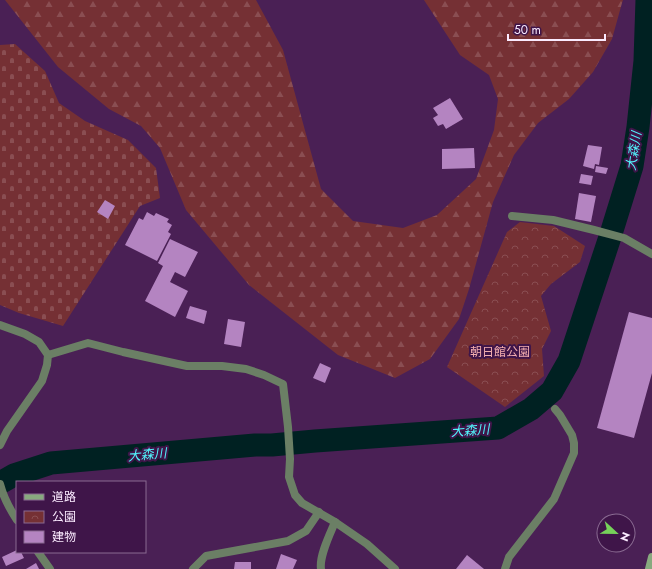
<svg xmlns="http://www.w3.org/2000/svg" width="652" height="569" viewBox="0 0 652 569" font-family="Jost,'Noto Sans JP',sans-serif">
<defs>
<pattern id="forest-firs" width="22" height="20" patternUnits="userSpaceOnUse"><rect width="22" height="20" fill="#753034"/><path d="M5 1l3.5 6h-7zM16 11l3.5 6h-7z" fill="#8a4e52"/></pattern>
<pattern id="cemetery-stones" width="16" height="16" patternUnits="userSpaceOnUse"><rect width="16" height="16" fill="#753034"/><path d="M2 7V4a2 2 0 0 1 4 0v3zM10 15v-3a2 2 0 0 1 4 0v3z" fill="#8a4e52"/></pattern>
<pattern id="park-crowns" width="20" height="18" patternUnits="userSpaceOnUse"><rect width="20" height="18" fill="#753034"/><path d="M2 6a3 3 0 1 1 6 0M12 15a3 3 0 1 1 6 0" fill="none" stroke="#8a4e52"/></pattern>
</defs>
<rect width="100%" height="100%" fill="#4a2055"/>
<!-- forest -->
<polygon fill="url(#forest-firs)" points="5,0 256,0 283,50 321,189 353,221 403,228 437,215 476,179 494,130 498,99 489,75 460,55 424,0 623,0 622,3 612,39 593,72 569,99 538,123 514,155 493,202 469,289 459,319 430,359 395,378 338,355 249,285 186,210 160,148 141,126 109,109 58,67"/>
<!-- cemetery -->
<polygon fill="url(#cemetery-stones)" points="15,44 45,71 59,103 85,121 128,140 156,168 160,198 140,206 63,326 19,313 0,305 0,45"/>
<!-- park -->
<polygon fill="url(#park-crowns)" points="520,222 554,226 585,246 580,262 551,284 541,296 551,331 542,349 544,376 505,407 447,367 507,232"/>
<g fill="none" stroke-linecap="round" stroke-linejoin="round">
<!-- river -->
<polyline stroke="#002122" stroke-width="23" points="0,483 14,475 51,463 255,445 272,445 315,441 498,428 531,409 552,391 569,361 610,237 632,166 638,127 645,61 647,0"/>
</g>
<!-- building -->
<g fill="#b484c1">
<polygon points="450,98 463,119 446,129 443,124 438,126 433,118 438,115 433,108"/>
<polygon points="588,145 602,147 599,165 595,164 594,169 583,166"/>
<polygon points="474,148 475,168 442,169 442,149"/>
<polygon points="596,166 608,168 606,174 595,172"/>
<polygon points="581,174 593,176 591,185 579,183"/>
<polygon points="579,193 596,196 591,222 575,219"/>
<polygon points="105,200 115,206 108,219 97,212"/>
<polygon points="147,212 154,216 156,213 169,219 167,222 172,225 168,232 171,234 157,261 125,245 139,218 143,220"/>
<polygon points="170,239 198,252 185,277 175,272 170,282 188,291 175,317 145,301 163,266 158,263"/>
<polygon points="190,306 207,311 204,324 186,318"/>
<polygon points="629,312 652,318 652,373 634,438 597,428"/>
<polygon points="228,319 245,322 241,347 224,344"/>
<polygon points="320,363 331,368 325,383 313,378"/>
<polygon points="17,550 17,552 21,552 24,558 6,566 2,557"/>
<polygon points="281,554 297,560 293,569 276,569"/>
<polygon points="467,555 484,569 456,569"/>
<polygon points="235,562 251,562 251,569 234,569"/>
<polygon points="36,563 39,569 26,569"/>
</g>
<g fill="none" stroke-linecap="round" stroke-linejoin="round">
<!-- minor -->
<g stroke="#6b7f65" stroke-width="8">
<polyline points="512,216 553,220 594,230 624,238 652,254"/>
<polyline points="0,325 25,334 39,342 48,355 47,365 42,381 7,431 0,445"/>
<polyline points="48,355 88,343 123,352 187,366 222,366 246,369 264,375 283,384 288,427 290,459 289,477 295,495 302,503 335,522 367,544 395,569"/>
<path d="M 0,484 C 4,499 9,508 17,520"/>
<polyline points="38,552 50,569"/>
<polyline points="193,569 206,556 288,541 306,531 319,512"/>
<path d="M 321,569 C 319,556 330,534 335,522"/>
<polyline points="505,569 509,557 554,499 574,453 574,443 572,435 560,415 555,409"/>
</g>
<!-- secondary -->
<polyline stroke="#88a97f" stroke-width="8" points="649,569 652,557"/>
</g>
<g text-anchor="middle" stroke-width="4" stroke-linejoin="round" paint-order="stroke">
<!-- park labels -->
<g font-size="12" fill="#f3afaf" stroke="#3f1549">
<text x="500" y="356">朝日館公園</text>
</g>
<!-- water labels -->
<g font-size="13" font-style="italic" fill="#51f4fb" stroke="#3f1549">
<text transform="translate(633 151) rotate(-81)" y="5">大森川</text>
<text transform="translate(470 430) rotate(-4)" y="5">大森川</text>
<text transform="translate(147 454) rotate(-5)" y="5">大森川</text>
</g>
</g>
<!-- legend -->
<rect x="16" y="481" width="130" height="72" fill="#3f1549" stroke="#8a6b92"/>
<rect x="24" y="494" width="20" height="6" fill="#88a97f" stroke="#8a6b92"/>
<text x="52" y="501" font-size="12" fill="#fbebff">道路</text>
<rect x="24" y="511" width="20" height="12" fill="url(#park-crowns)" stroke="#8a6b92"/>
<text x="52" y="521" font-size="12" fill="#fbebff">公園</text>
<rect x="24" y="531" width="20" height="12" fill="#b484c1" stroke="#8a6b92"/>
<text x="52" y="541" font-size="12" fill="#fbebff">建物</text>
<!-- north arrow -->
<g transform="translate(616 533) rotate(112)"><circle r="19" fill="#3f1549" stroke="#8a6b92"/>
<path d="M0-3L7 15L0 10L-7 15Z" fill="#76d25a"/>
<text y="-6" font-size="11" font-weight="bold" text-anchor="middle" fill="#fbebff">N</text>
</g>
<!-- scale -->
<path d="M508 34v6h97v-6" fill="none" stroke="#fbebff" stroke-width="2"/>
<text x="514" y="34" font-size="12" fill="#fbebff" stroke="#3f1549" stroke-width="3" paint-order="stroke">50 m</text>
</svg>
